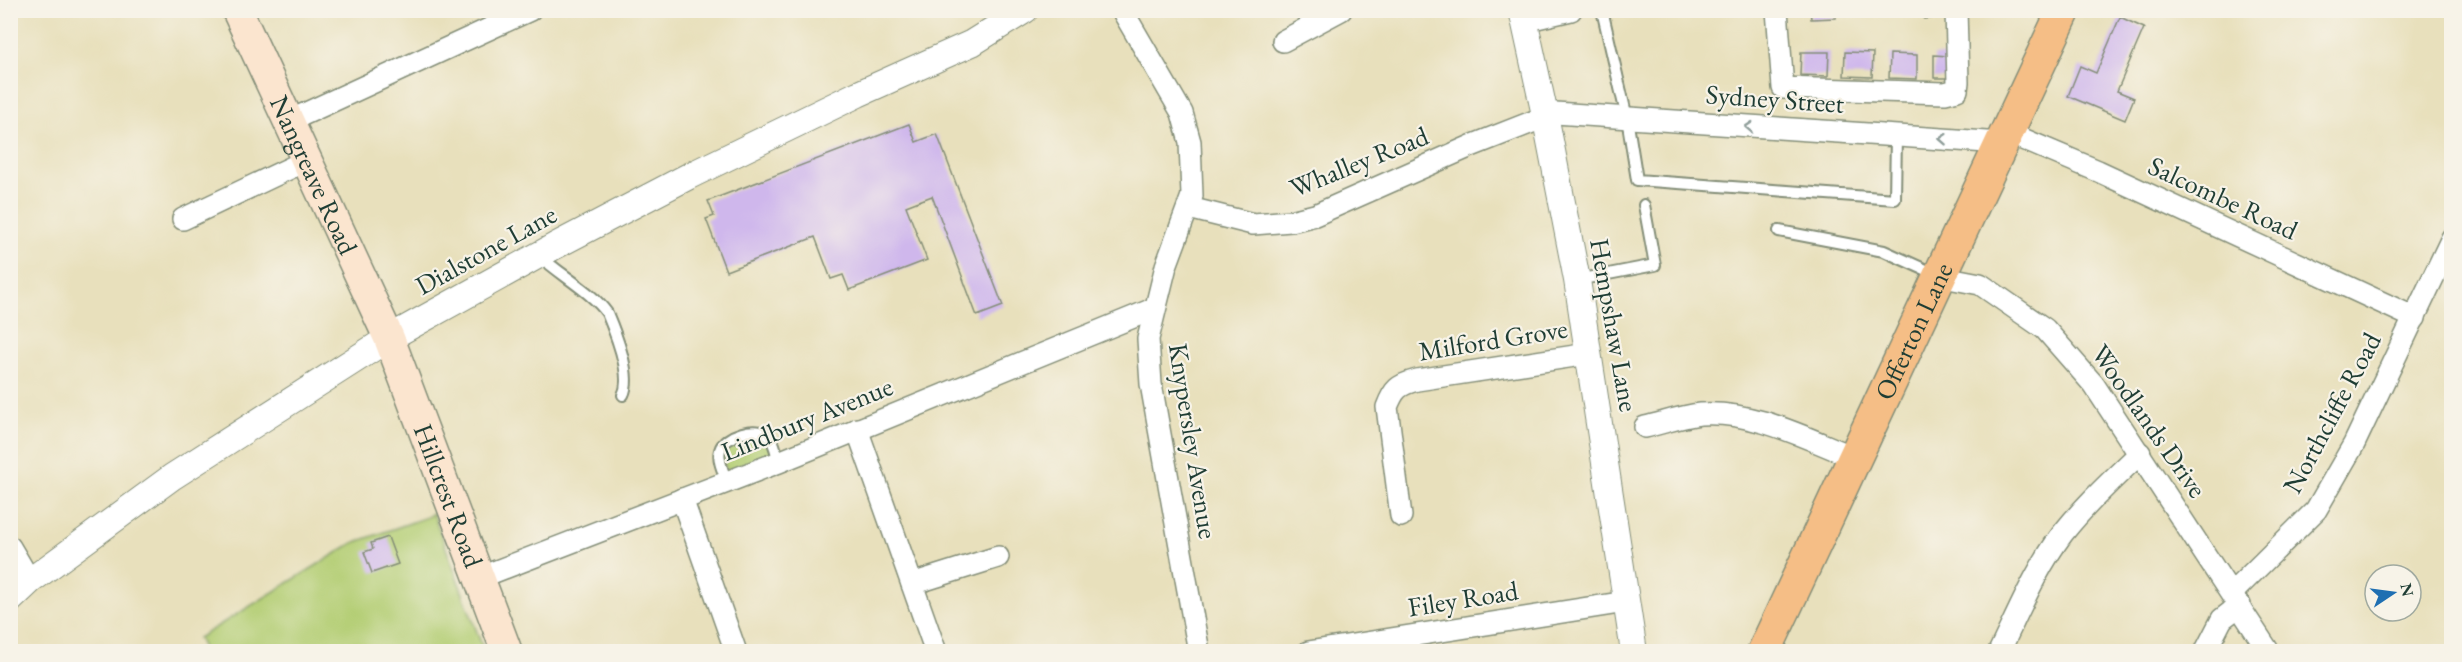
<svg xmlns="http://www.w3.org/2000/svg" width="2462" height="662" viewBox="0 0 2462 662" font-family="'EB Garamond',serif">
<rect width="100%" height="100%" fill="#f7f3e8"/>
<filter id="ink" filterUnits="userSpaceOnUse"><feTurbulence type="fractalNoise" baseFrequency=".0167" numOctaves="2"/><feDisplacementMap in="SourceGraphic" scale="12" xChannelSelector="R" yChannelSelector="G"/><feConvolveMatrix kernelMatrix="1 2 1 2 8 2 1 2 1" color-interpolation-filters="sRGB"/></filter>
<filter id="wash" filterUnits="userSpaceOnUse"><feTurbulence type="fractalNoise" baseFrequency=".008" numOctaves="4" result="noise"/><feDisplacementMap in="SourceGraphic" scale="24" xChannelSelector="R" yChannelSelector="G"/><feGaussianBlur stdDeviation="1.35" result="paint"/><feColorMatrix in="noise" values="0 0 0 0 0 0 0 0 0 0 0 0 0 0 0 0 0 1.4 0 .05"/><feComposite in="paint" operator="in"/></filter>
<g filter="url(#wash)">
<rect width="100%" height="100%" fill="#e8e0bc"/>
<!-- green -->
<g fill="#b2cd72" stroke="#688553" stroke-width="1.5">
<polygon points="753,432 765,434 777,461 728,480 721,450 724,445"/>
<polygon points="433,513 484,651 205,652 198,638 353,543 427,517"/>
</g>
<g id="blocks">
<!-- building -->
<g fill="#cfb7ec">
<polygon points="1810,10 1835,10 1836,18 1811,19"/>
<polygon points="1923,10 1947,10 1948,17 1924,19"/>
<polygon points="2120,17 2144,28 2117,91 2134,98 2125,120 2068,96 2080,66 2096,73"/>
<polygon points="1801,52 1829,52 1828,76 1800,75"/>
<polygon points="1845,52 1873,53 1872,77 1844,76"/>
<polygon points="1890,54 1917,55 1917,79 1889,78"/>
<polygon points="1934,55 1948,56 1947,78 1934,78"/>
<polygon points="909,124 916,142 937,134 1003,306 977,316 932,196 906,206 927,260 849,290 843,275 831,279 815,237 726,271 706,219 714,216 708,201"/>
<polygon points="388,537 398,564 372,573 364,552 373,549 371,543"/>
</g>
</g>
</g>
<g filter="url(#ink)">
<use href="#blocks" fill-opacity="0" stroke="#848e78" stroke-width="1.5"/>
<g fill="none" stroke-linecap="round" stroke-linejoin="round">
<defs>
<g id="service">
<polyline points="1602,10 1627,118 1637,180 1895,199 1896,135"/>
<polyline points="1779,231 1884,251 1935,274"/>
<path d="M 539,255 C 559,274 592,292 607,313 C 615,332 633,376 623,395"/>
<polyline points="1577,280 1655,265 1644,205"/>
<path d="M 727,482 C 724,473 717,460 720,450 C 724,435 757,425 768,436 C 775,441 776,454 779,462"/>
</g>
<g id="minor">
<polyline points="1122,10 1182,113 1190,142 1192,196 1166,266 1148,339 1151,384 1199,652"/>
<polyline points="1777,10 1783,88 1945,93 1957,90 1958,82 1956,10"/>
<polyline points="1524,21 1571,10"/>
<polyline points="1283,41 1341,10"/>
<polyline points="287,122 530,10"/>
<polyline points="2006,132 2098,171 2415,318"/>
<polyline points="1189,208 1253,224 1291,221 1315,215 1471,146 1555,113 2002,143"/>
<polyline points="183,219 305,161"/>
<polyline points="1938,276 1980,284 2045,329 2094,385 2269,652"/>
<path d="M 1645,427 C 1663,423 1682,416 1700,414 C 1754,410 1807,439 1856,458"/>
<polyline points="857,429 936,652"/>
<polyline points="682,499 736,652"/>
<path d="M 1401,516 L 1387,407 C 1394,389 1398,385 1417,380 L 1588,354"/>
<polyline points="10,547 30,581"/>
<polyline points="481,577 779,462 1153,309"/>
<polyline points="912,584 998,557"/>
<polyline points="2232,593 2316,510 2354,444 2452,238"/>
<polyline points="1308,652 1626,602"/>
<path d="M 1999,652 C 2019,611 2036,569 2063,533 C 2086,504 2113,479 2140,453"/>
<polyline points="2205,652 2222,619 2240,605"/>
</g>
<g id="tertiary">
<polyline points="1522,10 1545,115 1577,280 1634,652"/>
<polyline points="10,600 30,581 172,477 389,338 555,246 689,176 858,94 972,43 1025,10"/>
</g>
<g id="secondary">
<path id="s1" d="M 237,10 L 389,338 L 507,652"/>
</g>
<g id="primary">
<path id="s2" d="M 1764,652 L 2064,10"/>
</g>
</defs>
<!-- service casing -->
<use href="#service" stroke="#848e78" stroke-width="14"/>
<!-- minor casing -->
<use href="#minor" stroke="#848e78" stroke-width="24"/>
<!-- tertiary casing -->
<use href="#tertiary" stroke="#848e78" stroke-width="28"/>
<!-- secondary casing -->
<use href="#secondary" stroke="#848e78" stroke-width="33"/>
<!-- primary casing -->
<use href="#primary" stroke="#848e78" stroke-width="36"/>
<!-- service -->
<use href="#service" stroke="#fff" stroke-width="10"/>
<!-- minor -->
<use href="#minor" stroke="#fff" stroke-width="21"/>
<!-- tertiary -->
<use href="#tertiary" stroke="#fff" stroke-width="26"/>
<!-- secondary -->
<use href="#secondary" stroke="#fbe5cf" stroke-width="30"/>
<!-- primary -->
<use href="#primary" stroke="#f5be86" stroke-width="33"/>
</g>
<!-- one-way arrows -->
<defs><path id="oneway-chevron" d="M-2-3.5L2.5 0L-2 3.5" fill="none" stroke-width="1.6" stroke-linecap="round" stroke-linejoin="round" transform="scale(1.5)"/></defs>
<g stroke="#8f9e9a">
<use href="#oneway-chevron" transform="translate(1749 127) rotate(-177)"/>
<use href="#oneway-chevron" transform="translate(1943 139) rotate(-176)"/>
</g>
</g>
<g text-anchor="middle" stroke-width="4.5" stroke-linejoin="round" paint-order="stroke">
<!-- street labels -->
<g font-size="27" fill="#1f3d34" stroke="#f7f3e8">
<text transform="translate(1775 99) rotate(4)" y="9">Sydney Street</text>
<text transform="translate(1359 162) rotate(-22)" y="9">Whalley Road</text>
<text dy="9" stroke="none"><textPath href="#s1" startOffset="182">Nangreave Road</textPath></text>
<text transform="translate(2223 198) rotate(25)" y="9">Salcombe Road</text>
<text transform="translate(486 250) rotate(-29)" y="9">Dialstone Lane</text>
<text transform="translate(1614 325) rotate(80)" y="9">Hempshaw Lane</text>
<text dy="9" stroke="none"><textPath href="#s2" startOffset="354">Offerton Lane</textPath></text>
<text transform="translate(1493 340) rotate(-9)" y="9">Milford Grove</text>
<text transform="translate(2332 413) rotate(-62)" y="9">Northcliffe Road</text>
<text transform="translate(807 419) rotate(-22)" y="9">Lindbury Avenue</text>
<text transform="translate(2149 421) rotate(55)" y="9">Woodlands Drive</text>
<text transform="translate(1193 441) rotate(81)" y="9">Knypersley Avenue</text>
<text dy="9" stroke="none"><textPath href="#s1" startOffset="530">Hillcrest Road</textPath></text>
<text transform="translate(1463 599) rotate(-9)" y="9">Filey Road</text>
</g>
</g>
<!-- margin -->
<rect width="2462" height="662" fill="none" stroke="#f7f3e8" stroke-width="36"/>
<!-- north arrow -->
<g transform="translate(2393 593) rotate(77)"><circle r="28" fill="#f7f3e8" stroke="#a1aaa0" stroke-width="1.5"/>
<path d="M0-4.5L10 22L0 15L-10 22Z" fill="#1f6fb2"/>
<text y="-9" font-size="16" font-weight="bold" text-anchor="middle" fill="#1f3d34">N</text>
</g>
</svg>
